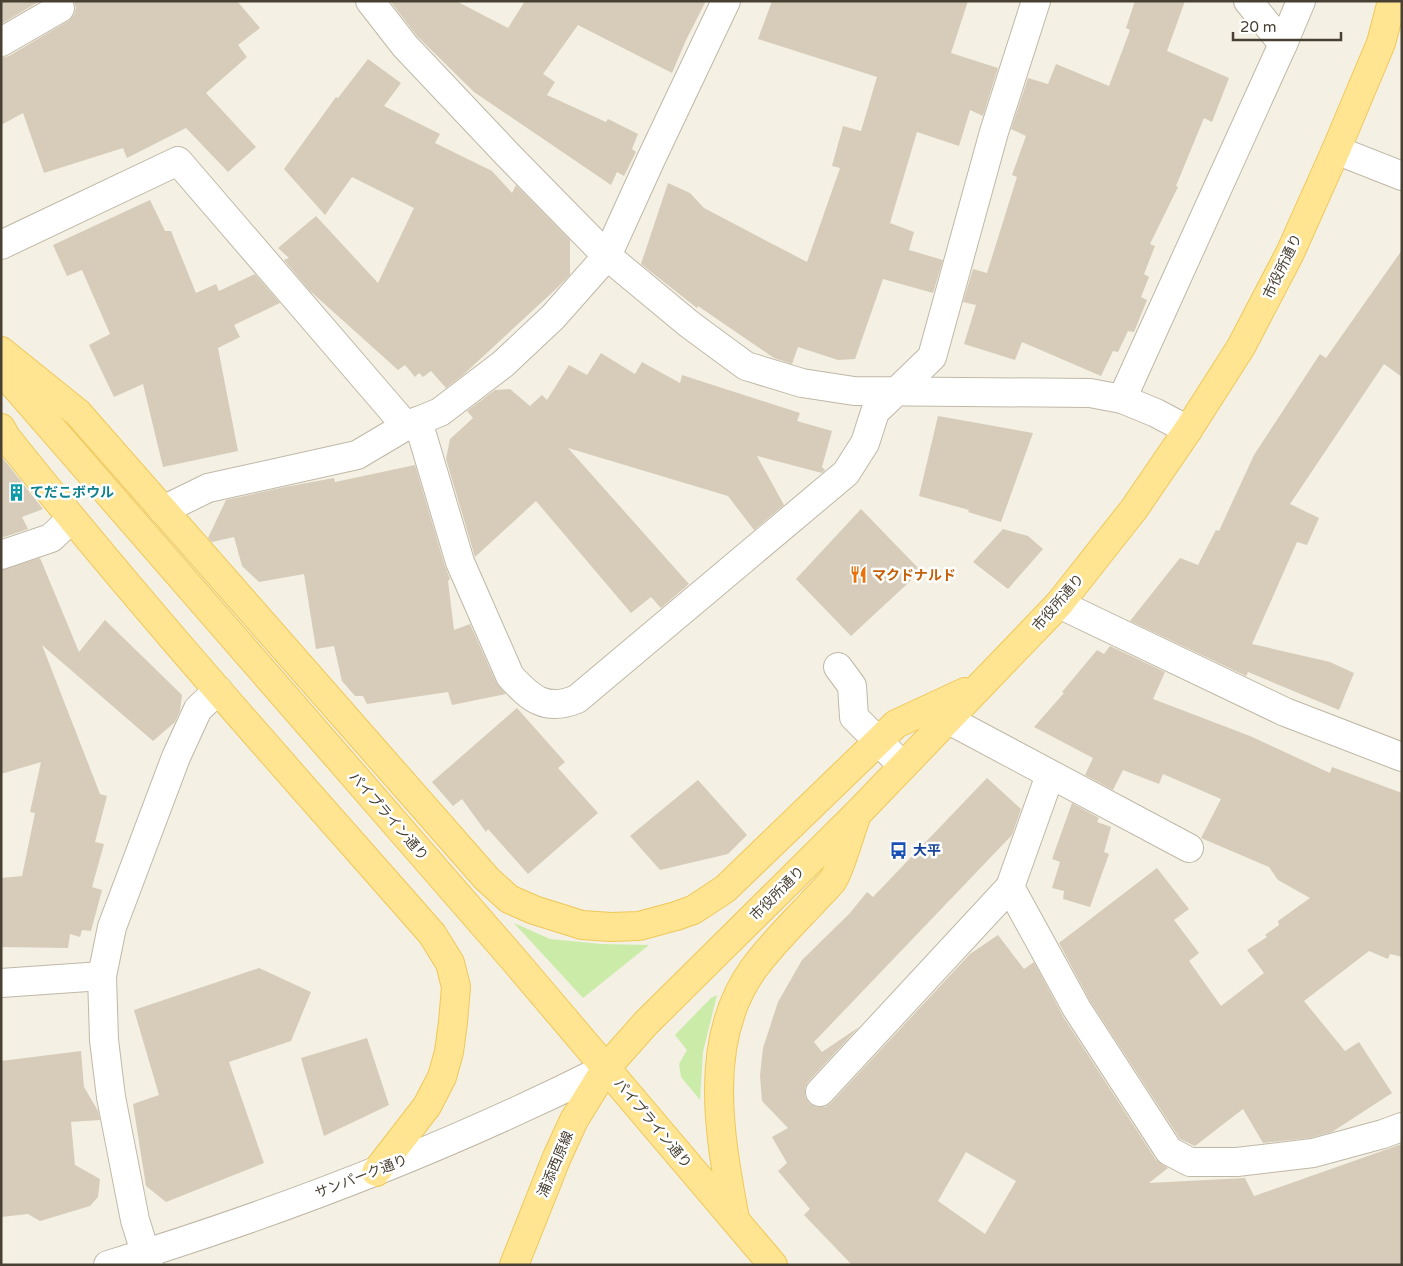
<svg xmlns="http://www.w3.org/2000/svg" width="1403" height="1266" viewBox="0 0 1403 1266" font-family="'Varela Round','Noto Sans JP',sans-serif">
<rect width="100%" height="100%" fill="#f4f0e4"/>
<!-- green -->
<g fill="#cbeca9">
<polygon points="514,923 550,939 601,944 649,945 583,998"/>
<polygon points="717,995 703,1052 700,1100 681,1077 679,1064 687,1050 675,1035 711,998"/>
</g>
<!-- building -->
<g fill="#d6ccb9" fill-rule="evenodd">
<polygon points="1,1 40,1 1,24"/>
<polygon points="74,1 237,1 260,28 238,45 247,57 206,93 256,147 228,172 186,128 127,158 123,148 44,173 23,113 1,125 1,58 9,56 68,21 74,15 76,8"/>
<polygon points="390,1 456,1 508,28 525,1 706,1 686,40 672,73 578,25 543,74 555,82 547,95 606,122 608,119 638,134 632,149 636,152 624,176 617,172 611,185 474,92 417,36"/>
<polygon points="772,1 968,1 951,53 998,68 983,116 970,110 959,146 917,132 890,223 914,232 909,250 943,260 933,293 883,279 855,359 838,360 798,347 792,364 774,358 698,306 697,308 641,264 668,183 690,193 704,208 807,262 840,168 832,166 843,126 861,131 877,77 758,39"/>
<polygon points="1135,1 1185,1 1167,51 1229,78 1212,122 1204,118 1176,186 1178,187 1150,244 1155,246 1144,274 1149,277 1141,297 1147,300 1134,332 1128,331 1118,352 1113,351 1101,376 1022,342 1015,360 964,344 976,305 963,302 973,269 987,273 1017,177 1012,175 1026,136 1011,129 1028,78 1048,84 1056,64 1109,86 1130,30 1126,28"/>
<polygon points="368,59 401,83 384,106 440,134 435,143 492,171 512,193 516,185 570,240 570,275 557,288 463,375 446,388 431,371 423,377 419,373 415,377 405,365 398,370 309,290 284,260 289,258 278,248 316,216 378,283 414,208 352,177 325,215 284,169 336,97 338,98"/>
<polygon points="150,200 165,231 171,231 196,293 216,284 219,291 255,274 280,303 234,325 240,337 218,348 238,451 163,467 143,384 114,397 89,345 110,334 82,270 67,276 53,245"/>
<polygon points="1402,250 1402,377 1384,364 1290,504 1319,518 1307,545 1297,542 1252,644 1330,662 1354,673 1339,710 1248,672 1246,676 1130,621 1180,558 1198,565 1216,530 1219,531 1254,455 1320,354 1326,358"/>
<polygon points="601,353 635,374 642,362 680,383 682,375 800,413 797,421 832,431 822,467 825,470 822,473 757,456 784,505 754,530 728,496 568,448 689,584 661,608 651,597 631,613 536,501 475,557 446,459 450,439 473,418 467,411 495,390 510,389 530,406 542,395 547,400 569,365 587,375"/>
<polygon points="938,416 1033,433 1001,522 968,512 969,510 919,496"/>
<polygon points="1,456 43,509 22,517 28,529 1,538"/>
<polygon points="415,465 445,566 450,579 448,581 454,630 470,624 496,682 506,694 452,705 448,692 367,704 363,696 355,696 342,681 334,646 316,649 304,574 259,582 242,566 234,537 212,542 208,538 226,500 285,487 334,478 335,482"/>
<polygon points="861,509 921,571 851,636 796,579"/>
<polygon points="1003,529 1028,536 1043,549 1008,589 973,562"/>
<polygon points="40,558 79,652 105,620 182,695 180,711 175,722 153,741 42,645 100,794 107,796 95,842 104,844 92,887 102,890 91,931 82,930 80,937 70,934 68,948 1,947 1,878 22,876 35,813 30,812 41,762 1,774 1,570"/>
<polygon points="1110,646 1165,672 1153,699 1250,736 1330,773 1332,767 1402,793 1402,957 1390,954 1388,959 1369,951 1304,1001 1345,1051 1359,1042 1392,1093 1332,1132 1310,1138 1263,1143 1243,1109 1195,1146 1180,1139 1090,1001 1059,943 1157,868 1189,909 1174,920 1199,953 1189,961 1221,1006 1264,973 1247,950 1267,937 1265,935 1279,925 1278,921 1310,898 1278,880 1269,867 1201,838 1221,799 1163,774 1159,784 1123,770 1113,790 1085,775 1093,758 1034,727 1064,693 1062,692 1097,650 1104,654"/>
<polygon points="517,708 565,762 558,768 598,813 528,874 488,829 486,832 462,799 453,806 432,782"/>
<path d="M 987,778 L 1021,809 L 1012,835 L 814,1042 L 822,1052 L 859,1027 L 808,1082 L 805,1088 L 805,1096 L 809,1103 L 817,1107 L 825,1107 L 831,1103 L 970,954 L 998,935 L 1024,969 L 1034,962 L 1064,1018 L 1156,1160 L 1168,1168 L 1149,1183 L 1245,1178 L 1254,1196 L 1402,1144 L 1402,1265 L 852,1265 L 804,1215 L 810,1209 L 778,1171 L 787,1163 L 772,1137 L 788,1128 L 762,1101 L 760,1075 L 763,1048 L 778,1002 L 802,960 L 850,913 L 867,892 L 873,897 ZM 966,1152 L 1016,1181 L 985,1234 L 938,1201 Z"/>
<polygon points="698,780 747,835 728,854 660,870 630,836"/>
<polygon points="1072,803 1099,818 1097,822 1111,827 1104,852 1109,854 1090,907 1063,899 1064,891 1052,888 1060,862 1052,859"/>
<polygon points="259,968 311,992 291,1041 229,1062 264,1163 166,1202 146,1186 133,1104 159,1095 134,1010"/>
<polygon points="367,1038 389,1105 324,1136 301,1058"/>
<polygon points="81,1051 84,1087 98,1111 100,1120 71,1122 75,1165 100,1179 98,1197 90,1206 40,1221 28,1214 1,1217 1,1061"/>
</g>
<g fill="none" stroke-linecap="round" stroke-linejoin="round">
<defs>
<g id="minor">
<polyline points="370,1 405,46 507,154 607,256 689,324 746,366 802,383 854,391 1090,393 1122,399 1156,413 1188,430"/>
<polyline points="1248,1 1283,44"/>
<polyline points="1,42 60,8"/>
<polyline points="1336,150 1402,176"/>
<polyline points="1,245 178,161 406,426"/>
<polyline points="1122,399 1283,44 1301,1"/>
<path d="M 418,421 L 460,562 L 510,676 C 531,699 546,712 577,699 L 846,473 L 865,443 L 875,412 L 932,357 L 994,132 L 1036,1"/>
<polyline points="163,510 208,488 357,455 406,426 440,412 503,364 553,317 607,256 652,157 726,1"/>
<polyline points="1,555 51,538 71,519"/>
<polyline points="1059,604 1285,712 1402,757"/>
<polyline points="838,667 852,686 854,717 903,766"/>
<polyline points="947,719 1189,848"/>
<polyline points="1050,775 1010,887 1077,1009 1169,1151 1190,1162 1237,1162 1313,1153 1383,1134 1402,1127"/>
<polyline points="1,983 102,976"/>
<polyline points="820,1092 1010,887"/>
<path d="M 108,1265 C 278,1213 447,1148 606,1068"/>
<polyline points="149,1265 135,1220 111,1097 104,1040 102,976 112,927 176,757 198,709 218,690"/>
</g>
<g id="major">
<polyline points="1,351 78,413 487,879 509,899 534,910 582,925 611,927 639,926 676,916 693,910 725,889 896,724 965,692"/>
<polyline points="1,370 515,961 773,1265"/>
<path d="M 1,428 L 6,437 C 142,608 288,770 432,934 L 450,963 L 456,987 L 453,1022 L 449,1052 L 442,1077 L 427,1106 L 376,1172"/>
<path d="M 735,1219 C 720,1138 701,1041 754,968 C 771,945 792,924 812,903 C 819,895 827,888 833,880 C 840,870 850,833 855,820"/>
<polyline points="514,1265 557,1157 574,1120 606,1068 646,1023 857,814 1059,604 1134,509 1188,430 1241,347 1290,253 1336,150 1381,43 1392,1"/>
</g>
</defs>
<!-- minor casing -->
<use href="#minor" stroke="#c0b8a6" stroke-width="30"/>
<!-- major casing -->
<use href="#major" stroke="#efc858" stroke-width="30"/>
<!-- minor -->
<use href="#minor" stroke="#fff" stroke-width="28"/>
<!-- major -->
<use href="#major" stroke="#ffe592" stroke-width="28"/>
</g>
<!-- icons -->
<defs>
<symbol id="building-bare" viewBox="-9 -9 18 18"><path d="M-4-6H4V6H1V3H-1V6H-4ZM-2.5-4.3h1.7v1.8h-1.7ZM.8-4.3h1.7v1.8H.8ZM-2.5-1h1.7V.8h-1.7ZM.8-1h1.7V.8H.8Z" fill="#0f9aa8" stroke="#fff" stroke-width="2.5" paint-order="stroke"/></symbol>
<symbol id="restaurant-bare" viewBox="-9 -9 18 18"><path d="M-5-6h1v4h1v-4h1v4h1v-4h1v5L-1.5 .5V6h-2V.5L-5-1ZM5-6V6H3V1.5H1.5Q1.5-4 5-6Z" fill="#e8710a" stroke="#fff" stroke-width="2.5" paint-order="stroke"/></symbol>
<symbol id="bus-bare" viewBox="-9 -9 18 18"><path d="M-5-6H5V4H4V6H2V4H-2V6H-4V4H-5ZM-3.5-4V0h7V-4ZM-3.5 1.2v1.5H-2V1.2ZM2 1.2v1.5H3.5V1.2Z" fill="#1a4fb4" stroke="#fff" stroke-width="2.5" paint-order="stroke"/></symbol>
</defs>
<g fill-rule="evenodd">
<use href="#building-bare" x="4" y="480" width="25" height="25"/>
<use href="#restaurant-bare" x="846" y="562" width="25" height="25"/>
<use href="#bus-bare" x="886" y="838" width="25" height="25"/>
</g>
<g text-anchor="middle" stroke-width="5" stroke-linejoin="round" paint-order="stroke">
<!-- street labels -->
<g font-size="14" fill="#474033" stroke="#fff">
<text transform="translate(1282 266) rotate(-64)" y="5">市役所通り</text>
<text transform="translate(1058 602) rotate(-49)" y="5">市役所通り</text>
<text transform="translate(389 816) rotate(49)" y="5">パイプライン通り</text>
<text transform="translate(777 893) rotate(-45)" y="5">市役所通り</text>
<text transform="translate(653 1123) rotate(50)" y="5">パイプライン通り</text>
<text transform="translate(555 1164) rotate(-67)" y="5">浦添西原線</text>
<text transform="translate(361 1176) rotate(-21)" y="5">サンパーク通り</text>
</g>
<!-- culture labels -->
<g font-size="14" font-weight="bold" fill="#0d838f" stroke="#fff" text-anchor="start">
<text x="30" y="497">てだこボウル</text>
</g>
<!-- food labels -->
<g font-size="14" font-weight="bold" fill="#c56008" stroke="#fff" text-anchor="start">
<text x="872" y="580">マクドナルド</text>
</g>
<!-- transit labels -->
<g font-size="14" font-weight="bold" fill="#164399" stroke="#fff" text-anchor="start">
<text x="913" y="855">大平</text>
</g>
</g>
<!-- border -->
<rect width="1403" height="1266" fill="none" stroke="#474033" stroke-width="5"/>
<!-- scale -->
<path d="M1233 32v8h108v-8" fill="none" stroke="#474033" stroke-width="2.5"/>
<text x="1240" y="32" font-size="15" fill="#474033" stroke="#ffffff" stroke-width="4" paint-order="stroke">20 m</text>
</svg>
